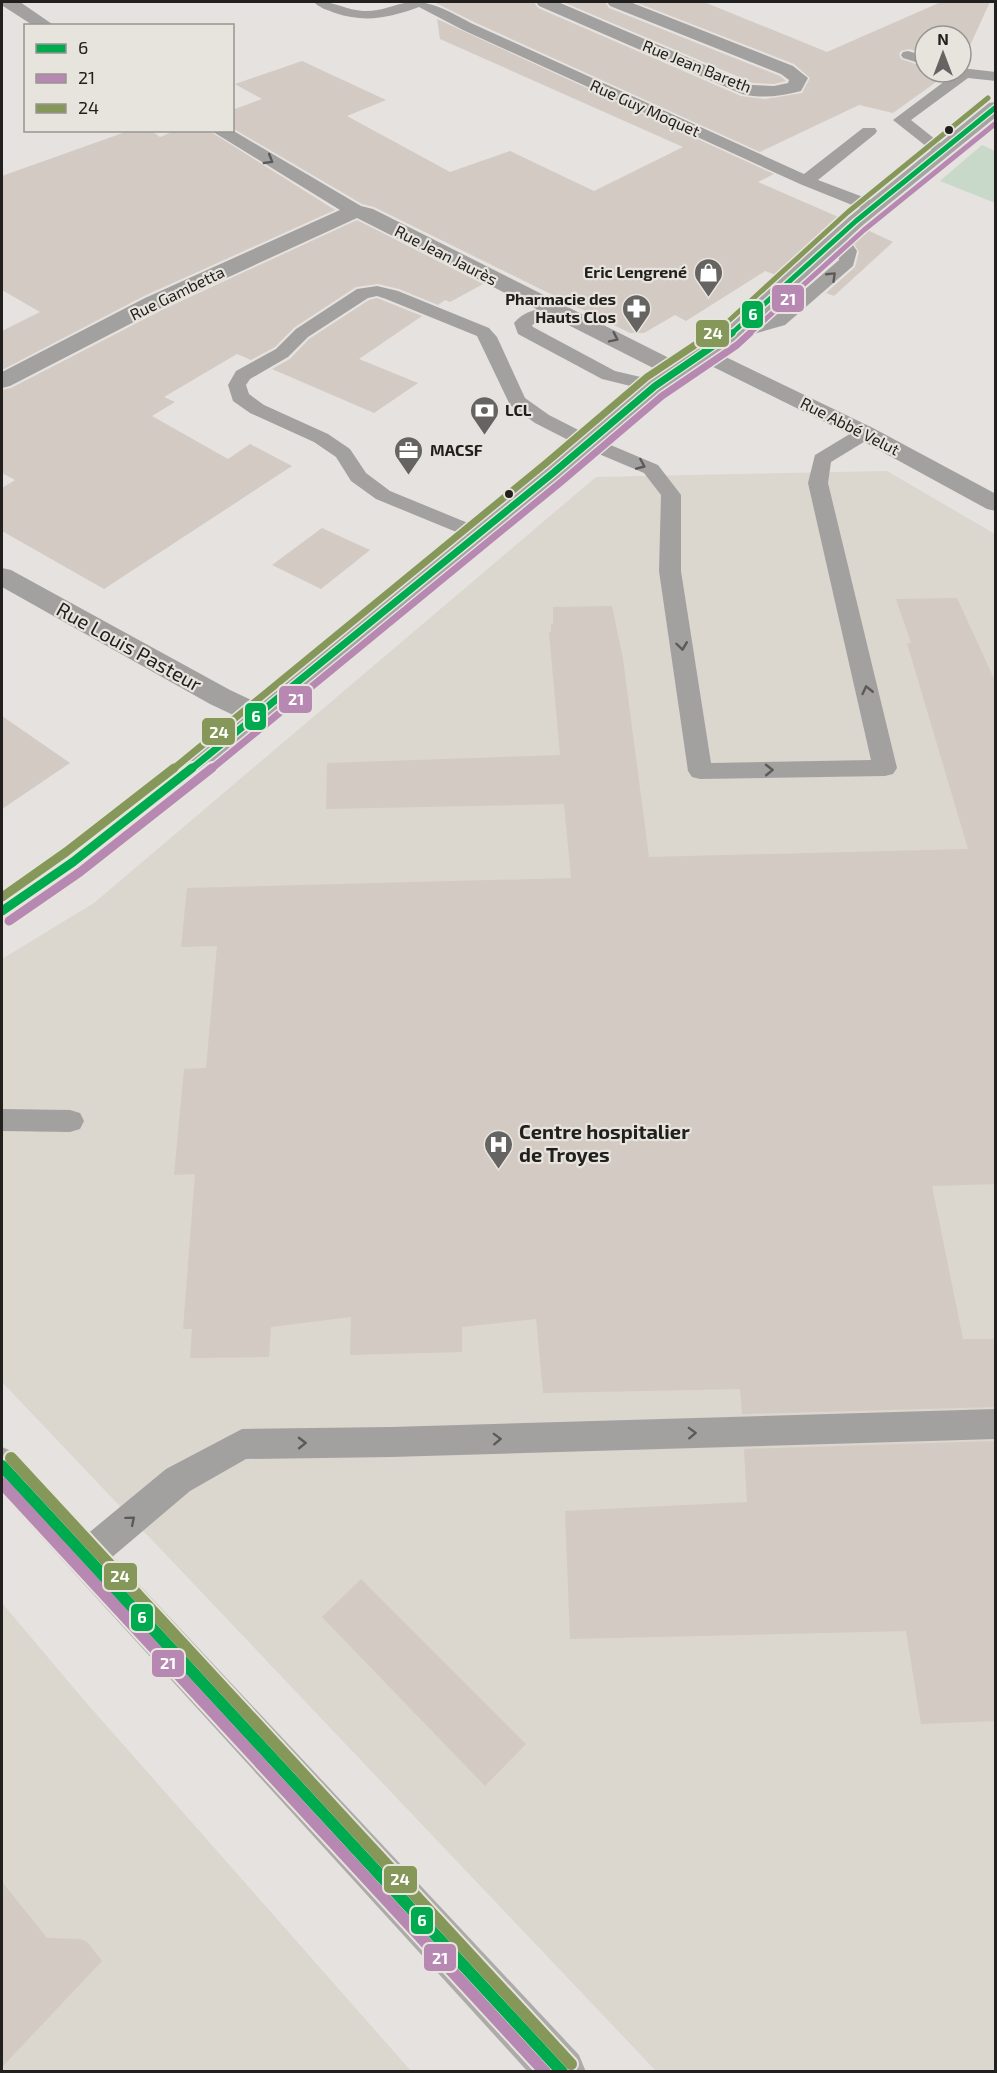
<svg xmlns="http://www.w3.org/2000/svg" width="997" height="2073" viewBox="0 0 997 2073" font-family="'Exo 2',sans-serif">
<rect width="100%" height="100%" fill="#e5e2df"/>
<!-- built -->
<g fill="#dbd6ce">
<polygon points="887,471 995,534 995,2071 656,2071 2,1382 2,959 94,903 596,477"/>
<polygon points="2,1603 83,1699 411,2071 2,2071"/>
</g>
<!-- green -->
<polygon fill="#c8d9c9" points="982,145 995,151 995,203 940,181"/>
<!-- building -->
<g fill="#d3cac3">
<polygon points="434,2 534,2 538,8 741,96 765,99 802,93 810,78 794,64 635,2 704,2 827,52 941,2 990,2 961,65 961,36 925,36 925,54 909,49 901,51 899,54 901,59 925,67 925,72 950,72 893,113 859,105 760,152 474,22"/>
<polygon points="563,2 605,2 609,8 780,76 786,81 774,84 753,83"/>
<polygon points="437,19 774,174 758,182 843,219 779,276 765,271 686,321 675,315 644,333 630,333 374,207 362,204 232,128 232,110 262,99 235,84 302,61 386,100 347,116 450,172 510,151 594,191 683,147 440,39"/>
<polygon points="131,130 150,130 160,137 177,130 208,130 335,210 144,296 2,370 2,331 40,312 2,290 2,176"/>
<polygon points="357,220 483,284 450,302 445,300 438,305 399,289 378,284 356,287 295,327 275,347 251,360 237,354 164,397 175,402 152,416 228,459 250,444 292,466 104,589 2,531 2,488 15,480 2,473 2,390 11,388 162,310"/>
<polygon points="863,228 893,242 834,296 826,293 855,267 859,252 851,239"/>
<polygon points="837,252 837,259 806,286 802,284"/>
<polygon points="377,298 422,316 359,359 418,383 374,413 272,369 290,359 309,339 369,300"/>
<polygon points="322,528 370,550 321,589 272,565"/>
<polygon points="957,598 996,683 996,1184 932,1186 963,1339 996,1339 996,1407 742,1414 740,1389 543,1393 536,1319 462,1327 462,1352 350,1355 351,1317 271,1327 269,1357 190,1358 192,1329 183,1329 195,1174 174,1175 184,1069 206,1068 217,946 181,947 187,888 571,878 564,804 326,809 327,763 560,755 549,632 551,632 551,624 553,624 553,607 612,606 623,659 649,857 968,849 907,643 911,643 896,599"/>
<polygon points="2,716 70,763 2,809"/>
<polygon points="996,1441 996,1721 921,1724 906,1631 570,1639 565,1511 747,1502 744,1449"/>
<polygon points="361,1579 526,1744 485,1786 322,1617"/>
<polygon points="2,1882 47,1938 81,1939 88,1943 102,1961 2,2067"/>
</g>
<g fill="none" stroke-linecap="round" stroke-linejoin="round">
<!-- lane -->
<g fill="#a3a1a0" fill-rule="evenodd">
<path d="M 314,2 C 332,0 346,10 363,11 C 380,12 393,5 409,2 C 432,0 453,14 473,24 L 804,174 L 863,128 L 875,128 L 877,131 L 875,134 L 818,180 L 879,203 L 881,207 L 879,211 L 867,211 L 800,184 L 463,30 L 419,7 C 389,18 365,23 335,13 C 328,10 319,8 314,2 Z"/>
<polygon points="908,51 925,56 925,65 903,58 901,55 903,52"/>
<polygon points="961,68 996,72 996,81 968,78 911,120 950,151 942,156 936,154 893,120 953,75 952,72 961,72"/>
<polygon points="839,232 845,233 857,251 853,266 785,325 729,341 723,340 720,336 723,332 773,317 839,260 839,251 831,237 833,233"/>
<polygon points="377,286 398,291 489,328 497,337 525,398 549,415 594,438 658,465 678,491 681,495 681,571 711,763 871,760 808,483 815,455 858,429 872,429 875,433 872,437 831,462 828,483 897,768 893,774 885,776 700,779 692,777 688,771 659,571 661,495 644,473 580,446 535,423 510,405 477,336 386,299 377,296 368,298 308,337 288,357 250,379 246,385 249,394 264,405 328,434 350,449 366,473 390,491 485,530 488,534 485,538 478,540 471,538 376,499 351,481 336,457 314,442 250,413 233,401 228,385 236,371 276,349 296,329 357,289"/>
<path d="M 555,305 L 561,306 L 564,310 L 561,314 L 547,317 L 532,325 L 533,327 L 615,371 L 662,382 L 664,386 L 662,390 L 655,392 L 602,379 L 518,334 L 514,323 C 523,311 541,308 555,305 Z"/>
<polygon points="2,1109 70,1110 80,1113 84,1121 80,1129 70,1132 2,1131"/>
<polygon points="996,1409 996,1439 391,1457 246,1459 190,1491 98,1569 86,1573 74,1569 69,1557 74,1545 166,1469 242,1429 391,1427"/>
</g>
<!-- street -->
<g fill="#a3a1a0" fill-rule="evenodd">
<polygon points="2,2 20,2 55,26 34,26 3,6"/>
<path d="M 536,2 L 558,2 L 752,85 L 774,86 L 788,83 L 789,80 L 781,74 L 610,6 L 607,2 L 630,2 L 793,66 L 808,78 L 801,91 C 781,96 763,99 742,94 L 539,6 Z"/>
<polygon points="210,130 232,130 361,206 373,209 685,366 688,371 685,376 677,378 669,376 357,218 161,308 10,386 2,388 2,372 145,298 340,210"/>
<polygon points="703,346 873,428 996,494 996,511 987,509 857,438 695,358 692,353 695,348"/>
<polygon points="2,568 11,570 230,690 268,708 272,715 268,722 258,724 248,722 210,704 2,587"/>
</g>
<!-- secondary -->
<polygon fill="#acaba9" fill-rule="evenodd" points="2,1447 16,1453 579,2055 586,2072 528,2072 2,1494"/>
<!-- primary -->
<polygon fill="#a5a4a3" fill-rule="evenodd" points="996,102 996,117 863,225 737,341 663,391 562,478 161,809 84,870 13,919 2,922 2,896 62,854 141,795 544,468 647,381 721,331 849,217 989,103"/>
<defs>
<polyline id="bus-1-far3" points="730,335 856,221 996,107"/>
<polyline id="bus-1-far2" points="190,770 553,473 655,386 732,333"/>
<polyline id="bus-1-far1" points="2,911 73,862 192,768"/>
<polyline id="bus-1" points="2,1466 562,2072"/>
<polyline id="bus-2-far3" points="748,335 864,230 996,123"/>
<polyline id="bus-2-far2" points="210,770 561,482 662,396 737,345 750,333"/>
<polyline id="bus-2-far1" points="9,921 80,872 212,768"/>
<polyline id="bus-2" points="2,1483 545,2072"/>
<polyline id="bus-3-far3" points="710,335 722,327 848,212 988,98"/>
<polyline id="bus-3-far2" points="172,770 545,464 647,377 713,333"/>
<polyline id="bus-3-far1" points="2,897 66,852 174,768"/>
<polyline id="bus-3" points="11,1458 571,2064"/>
</defs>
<!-- bus-1-far3 casing -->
<use href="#bus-1-far3" stroke="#e7e3dd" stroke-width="8"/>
<!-- bus-1-far2 casing -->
<use href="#bus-1-far2" stroke="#e7e3dd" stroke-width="10"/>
<!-- bus-1-far1 casing -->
<use href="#bus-1-far1" stroke="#e7e3dd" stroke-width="14"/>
<!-- bus-1 casing -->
<use href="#bus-1" stroke="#e7e3dd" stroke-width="16"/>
<!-- bus-2-far3 casing -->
<use href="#bus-2-far3" stroke="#e7e3dd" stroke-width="8"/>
<!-- bus-2-far2 casing -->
<use href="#bus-2-far2" stroke="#e7e3dd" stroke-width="10"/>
<!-- bus-2-far1 casing -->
<use href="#bus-2-far1" stroke="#e7e3dd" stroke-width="14"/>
<!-- bus-2 casing -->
<use href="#bus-2" stroke="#e7e3dd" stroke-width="16"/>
<!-- bus-3-far3 casing -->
<use href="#bus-3-far3" stroke="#e7e3dd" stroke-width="8"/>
<!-- bus-3-far2 casing -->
<use href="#bus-3-far2" stroke="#e7e3dd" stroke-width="10"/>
<!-- bus-3-far1 casing -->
<use href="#bus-3-far1" stroke="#e7e3dd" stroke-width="14"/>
<!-- bus-3 casing -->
<use href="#bus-3" stroke="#e7e3dd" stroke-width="16"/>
<!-- bus-1-far3 -->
<use href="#bus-1-far3" stroke="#00aa4e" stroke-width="5"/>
<!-- bus-1-far2 -->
<use href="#bus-1-far2" stroke="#00aa4e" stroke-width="7"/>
<!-- bus-1-far1 -->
<use href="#bus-1-far1" stroke="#00aa4e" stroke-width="9"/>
<!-- bus-1 -->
<use href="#bus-1" stroke="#00aa4e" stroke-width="12"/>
<!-- bus-2-far3 -->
<use href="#bus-2-far3" stroke="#b688b2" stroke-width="5"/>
<!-- bus-2-far2 -->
<use href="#bus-2-far2" stroke="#b688b2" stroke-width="7"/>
<!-- bus-2-far1 -->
<use href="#bus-2-far1" stroke="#b688b2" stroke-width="9"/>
<!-- bus-2 -->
<use href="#bus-2" stroke="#b688b2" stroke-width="12"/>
<!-- bus-3-far3 -->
<use href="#bus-3-far3" stroke="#859859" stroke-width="5"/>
<!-- bus-3-far2 -->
<use href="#bus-3-far2" stroke="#859859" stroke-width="7"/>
<!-- bus-3-far1 -->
<use href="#bus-3-far1" stroke="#859859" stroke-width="9"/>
<!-- bus-3 -->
<use href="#bus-3" stroke="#859859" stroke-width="12"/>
</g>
<!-- one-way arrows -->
<defs><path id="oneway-chevron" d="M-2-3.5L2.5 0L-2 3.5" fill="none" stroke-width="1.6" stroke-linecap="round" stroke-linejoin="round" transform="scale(1.5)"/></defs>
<g stroke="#5c5a58">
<use href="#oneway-chevron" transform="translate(269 160) rotate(31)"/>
<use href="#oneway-chevron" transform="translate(832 276) rotate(-44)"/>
<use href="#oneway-chevron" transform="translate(614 338) rotate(26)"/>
<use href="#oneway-chevron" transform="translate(641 465) rotate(23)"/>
<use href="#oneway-chevron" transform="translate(682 646) rotate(82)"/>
<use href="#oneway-chevron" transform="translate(867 690) rotate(-103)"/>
<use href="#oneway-chevron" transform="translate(769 770) rotate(-1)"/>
<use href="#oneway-chevron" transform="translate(692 1433) rotate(-2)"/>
<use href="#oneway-chevron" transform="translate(497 1439) rotate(-2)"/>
<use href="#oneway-chevron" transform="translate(302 1443) rotate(-1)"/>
<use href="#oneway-chevron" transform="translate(131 1520) rotate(-40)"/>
</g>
<!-- icons -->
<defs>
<symbol id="shop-pin" viewBox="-11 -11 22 30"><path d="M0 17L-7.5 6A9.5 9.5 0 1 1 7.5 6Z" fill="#666462" stroke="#e7e3dd"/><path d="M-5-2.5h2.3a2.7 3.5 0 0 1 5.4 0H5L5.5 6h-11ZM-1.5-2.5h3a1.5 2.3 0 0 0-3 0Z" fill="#fff"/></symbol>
<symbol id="pharmacy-pin" viewBox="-11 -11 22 30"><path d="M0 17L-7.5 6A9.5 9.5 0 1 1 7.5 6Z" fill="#666462" stroke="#e7e3dd"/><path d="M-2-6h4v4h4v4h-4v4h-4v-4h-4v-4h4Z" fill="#fff"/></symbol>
<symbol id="bank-pin" viewBox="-11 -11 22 30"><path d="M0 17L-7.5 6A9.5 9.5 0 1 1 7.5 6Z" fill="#666462" stroke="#e7e3dd"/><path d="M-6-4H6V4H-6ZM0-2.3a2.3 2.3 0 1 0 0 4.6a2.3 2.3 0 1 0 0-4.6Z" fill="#fff"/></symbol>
<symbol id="office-pin" viewBox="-11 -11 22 30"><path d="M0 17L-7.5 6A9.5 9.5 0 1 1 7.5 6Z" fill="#666462" stroke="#e7e3dd"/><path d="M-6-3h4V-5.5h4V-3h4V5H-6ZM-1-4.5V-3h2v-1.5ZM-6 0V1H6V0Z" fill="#fff"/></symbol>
<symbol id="hospital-pin" viewBox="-11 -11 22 30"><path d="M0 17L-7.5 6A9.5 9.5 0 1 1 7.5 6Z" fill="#666462" stroke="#e7e3dd"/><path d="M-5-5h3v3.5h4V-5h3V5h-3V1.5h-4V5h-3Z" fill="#fff"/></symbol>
</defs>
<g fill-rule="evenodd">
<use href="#shop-pin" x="692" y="256" width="33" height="45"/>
<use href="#pharmacy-pin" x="620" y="292" width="33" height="45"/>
<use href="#bank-pin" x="468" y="394" width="33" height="45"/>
<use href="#office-pin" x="392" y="434" width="33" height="45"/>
<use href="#hospital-pin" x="482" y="1128" width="33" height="45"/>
</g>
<!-- markers -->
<g fill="#22201e" stroke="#e7e3dd" stroke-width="2">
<circle cx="949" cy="130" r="5"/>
<circle cx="509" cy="494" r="5"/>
</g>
<g text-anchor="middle" stroke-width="4.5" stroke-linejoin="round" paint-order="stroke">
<!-- far-street labels -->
<g font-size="16" fill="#22201e" stroke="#e7e3dd">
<text transform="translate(697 66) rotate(22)" y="6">Rue Jean Bareth</text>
<text transform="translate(645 108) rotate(24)" y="6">Rue Guy Moquet</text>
<text transform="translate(446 255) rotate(27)" y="6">Rue Jean Jaurès</text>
<text transform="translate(177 293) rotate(-26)" y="6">Rue Gambetta</text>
<text transform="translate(850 426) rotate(27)" y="6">Rue Abbé Velut</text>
</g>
<!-- far-poi labels -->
<g font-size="16" font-weight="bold" fill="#22201e" stroke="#e7e3dd" text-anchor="end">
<text x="687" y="278">Eric Lengrené</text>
<text x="616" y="305">Pharmacie des<tspan x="616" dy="18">Hauts Clos</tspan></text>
<text x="505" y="416" text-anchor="start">LCL</text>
<text x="430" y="456" text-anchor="start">MACSF</text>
</g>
<!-- street labels -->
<g font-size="20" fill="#22201e" stroke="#e7e3dd">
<text transform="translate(129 647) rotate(29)" y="7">Rue Louis Pasteur</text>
</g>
<!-- poi labels -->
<g font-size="20" font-weight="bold" fill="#22201e" stroke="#e7e3dd" text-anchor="start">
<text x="519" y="1139">Centre hospitalier<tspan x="519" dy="23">de Troyes</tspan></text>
</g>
</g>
<g stroke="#e7e3dd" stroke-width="2">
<rect x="771" y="284" width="34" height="29" rx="6" fill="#b688b2"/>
<rect x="741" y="300" width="23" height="29" rx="6" fill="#00aa4e"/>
<rect x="695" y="319" width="35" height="29" rx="6" fill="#859859"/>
<rect x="278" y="685" width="35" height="29" rx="6" fill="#b688b2"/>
<rect x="244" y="702" width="23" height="29" rx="6" fill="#00aa4e"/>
<rect x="201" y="717" width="35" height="29" rx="6" fill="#859859"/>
<rect x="103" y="1562" width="35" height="29" rx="6" fill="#859859"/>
<rect x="130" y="1603" width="24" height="29" rx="6" fill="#00aa4e"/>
<rect x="151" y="1649" width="34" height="29" rx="6" fill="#b688b2"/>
<rect x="383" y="1865" width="35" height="29" rx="6" fill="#859859"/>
<rect x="410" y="1906" width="24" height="29" rx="6" fill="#00aa4e"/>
<rect x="423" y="1943" width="34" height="29" rx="6" fill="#b688b2"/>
</g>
<g font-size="16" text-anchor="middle" font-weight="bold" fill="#fff">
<text x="788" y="305">21</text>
<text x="753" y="320">6</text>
<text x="713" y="339">24</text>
<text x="296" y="705">21</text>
<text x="256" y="722">6</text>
<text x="219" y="738">24</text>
<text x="120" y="1582">24</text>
<text x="142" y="1623">6</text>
<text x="168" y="1669">21</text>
<text x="400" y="1885">24</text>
<text x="422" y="1926">6</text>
<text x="440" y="1964">21</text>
</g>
<!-- border -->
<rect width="997" height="2073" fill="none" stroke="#22201e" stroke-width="6"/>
<!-- legend -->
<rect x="24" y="24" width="210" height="108" fill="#e7e3dd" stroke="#989591" stroke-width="1.5"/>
<rect x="36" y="44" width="30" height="9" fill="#00aa4e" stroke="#989591" stroke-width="1.5"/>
<text x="78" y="54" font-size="18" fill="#22201e">6</text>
<rect x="36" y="74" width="30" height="9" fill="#b688b2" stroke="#989591" stroke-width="1.5"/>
<text x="78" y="84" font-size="18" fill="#22201e">21</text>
<rect x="36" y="104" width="30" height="9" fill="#859859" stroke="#989591" stroke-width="1.5"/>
<text x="78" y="114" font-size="18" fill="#22201e">24</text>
<!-- north arrow -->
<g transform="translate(943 54)"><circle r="28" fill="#e7e3dd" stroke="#989591" stroke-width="1.5"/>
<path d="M0-4.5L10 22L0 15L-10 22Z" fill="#666462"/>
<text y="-9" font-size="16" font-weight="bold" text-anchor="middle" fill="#22201e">N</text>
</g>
</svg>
